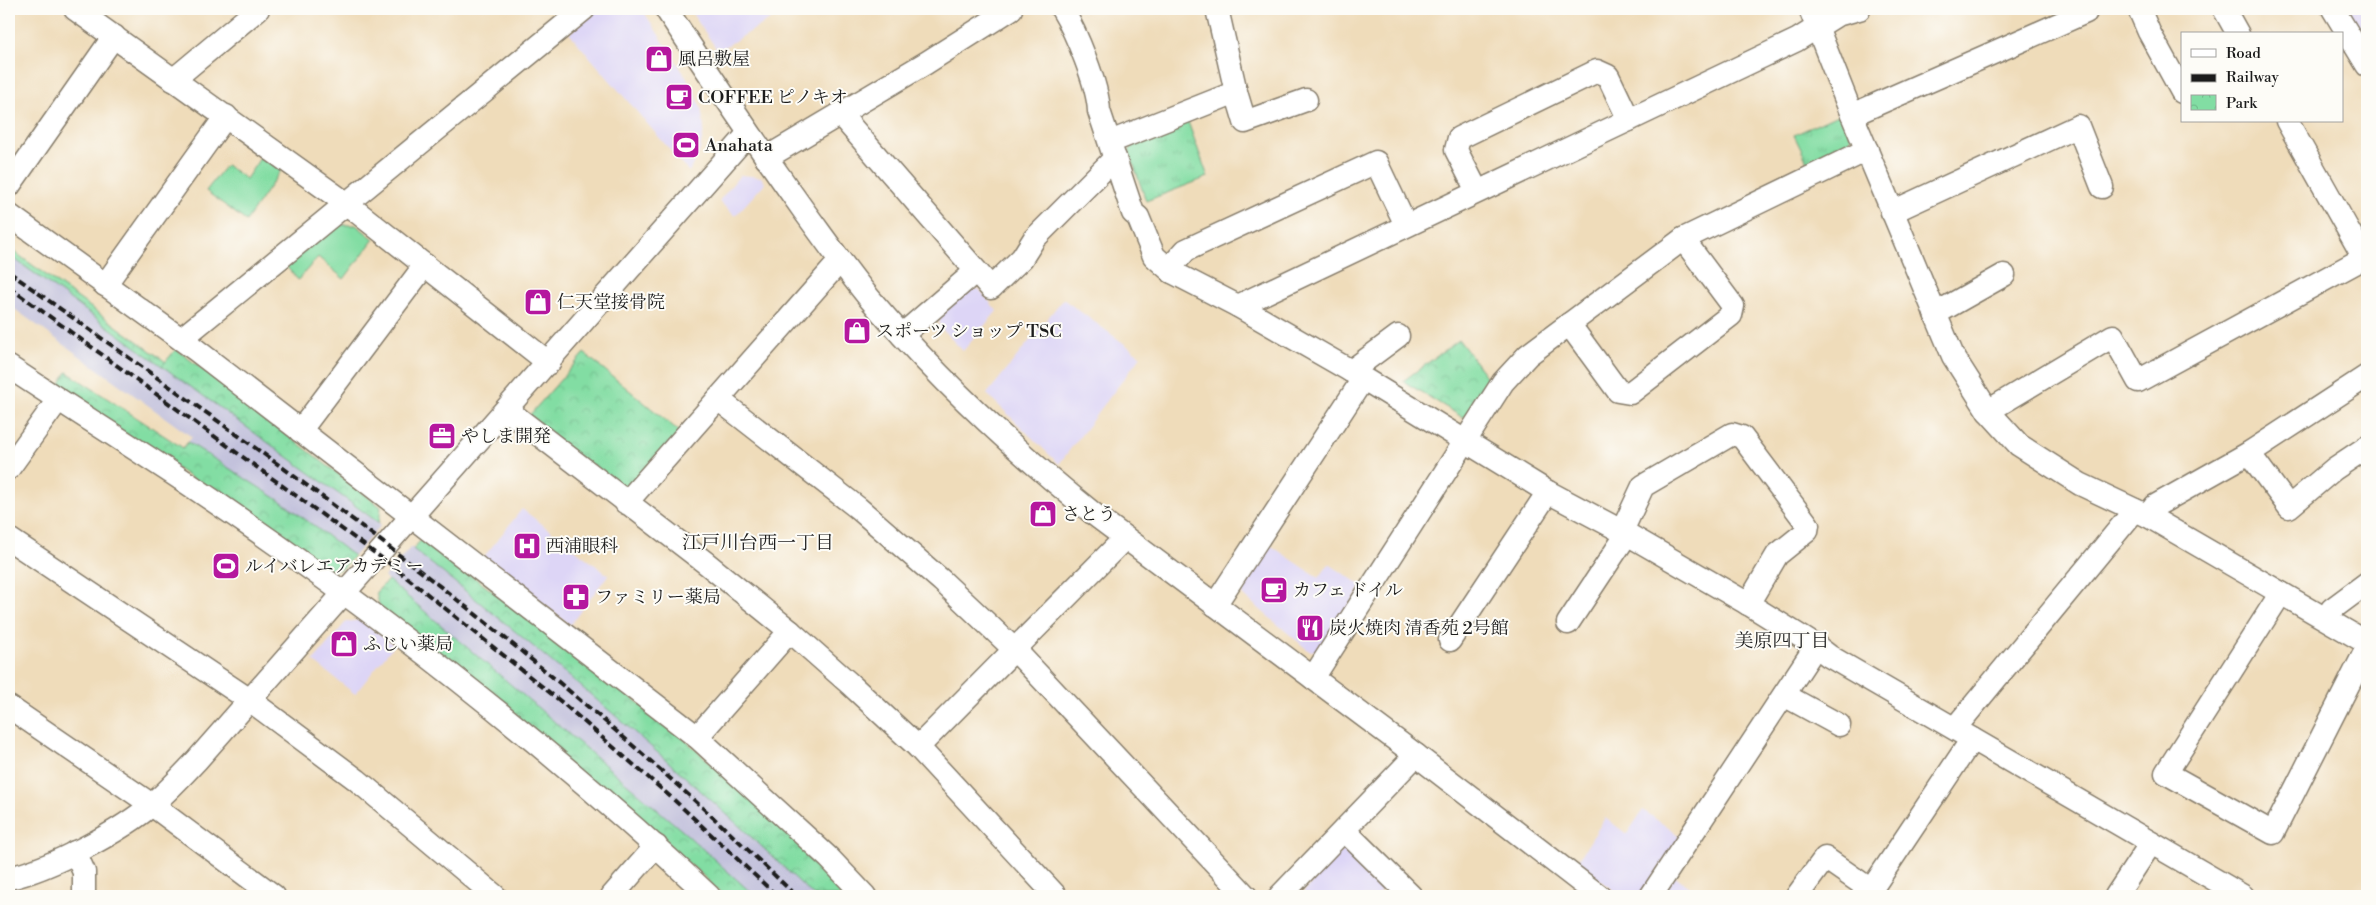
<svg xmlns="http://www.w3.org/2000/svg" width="2376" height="905" viewBox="0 0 2376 905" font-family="'Libre Bodoni','Noto Serif JP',serif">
<defs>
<pattern id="grass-tufts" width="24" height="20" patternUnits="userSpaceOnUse" patternTransform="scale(1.25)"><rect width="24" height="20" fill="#82dda3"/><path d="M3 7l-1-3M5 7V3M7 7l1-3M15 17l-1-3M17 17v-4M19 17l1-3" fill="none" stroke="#70bd8c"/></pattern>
<pattern id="park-crowns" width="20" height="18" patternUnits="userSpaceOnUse" patternTransform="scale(1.25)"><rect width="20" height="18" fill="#82dda3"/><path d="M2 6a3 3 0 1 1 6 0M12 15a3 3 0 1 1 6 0" fill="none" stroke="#70bd8c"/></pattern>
</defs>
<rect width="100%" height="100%" fill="#fdfcf7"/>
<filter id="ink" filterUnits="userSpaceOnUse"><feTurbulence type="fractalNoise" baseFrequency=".02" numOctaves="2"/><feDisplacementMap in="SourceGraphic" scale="10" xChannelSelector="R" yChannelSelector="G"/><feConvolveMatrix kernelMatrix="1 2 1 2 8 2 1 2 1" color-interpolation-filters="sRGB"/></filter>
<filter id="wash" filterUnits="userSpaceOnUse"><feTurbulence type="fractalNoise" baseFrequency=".0096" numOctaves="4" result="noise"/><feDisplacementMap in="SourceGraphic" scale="20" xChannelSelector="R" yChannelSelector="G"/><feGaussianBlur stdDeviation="1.12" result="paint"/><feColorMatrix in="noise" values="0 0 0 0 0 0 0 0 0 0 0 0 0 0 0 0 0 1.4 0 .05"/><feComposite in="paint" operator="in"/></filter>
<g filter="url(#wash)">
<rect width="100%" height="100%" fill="#efdcba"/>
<!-- built -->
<g fill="#ddd5f6">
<polygon points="599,9 642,9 692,86 701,108 704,129 700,150 689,172 569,33"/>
<polygon points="689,9 788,9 718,51"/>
<polygon points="2343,9 2367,9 2367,48"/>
<polygon points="740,175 761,177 765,183 735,216 719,201"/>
<polygon points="979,289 997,311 963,351 939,326 940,314 969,290"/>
<polygon points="1063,299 1141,356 1059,464 987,394"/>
<polygon points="522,509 608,575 570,625 483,558"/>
<polygon points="1267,543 1319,578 1329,564 1362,586 1320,650 1309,651 1243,595 1242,582"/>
<polygon points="360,620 394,645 355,694 313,661 346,622"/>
<polygon points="1643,810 1681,837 1641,896 1621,896 1577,862 1605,818 1627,834"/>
<polygon points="1351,850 1387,885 1376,896 1303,896 1304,891 1342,851"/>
<polygon points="1675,876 1700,896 1660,896"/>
</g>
<!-- railway -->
<g fill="#c2c1dc">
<polygon points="9,255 320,480 381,525 354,556 285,504 188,442 192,437 9,305"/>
<polygon points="411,547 522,634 614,713 716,804 814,896 755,896 685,833 384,577"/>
</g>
<!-- grass -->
<g fill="url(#grass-tufts)" stroke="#4f7c60">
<polygon points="1842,113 1851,137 1845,151 1810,168 1794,135"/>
<polygon points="1187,119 1208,177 1146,201 1129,151 1139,137"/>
<polygon points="9,248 166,362 162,366 9,255"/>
</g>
<!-- park -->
<g fill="url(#park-crowns)" stroke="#4f7c60">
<polygon points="1459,340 1491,383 1471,414 1462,417 1403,381"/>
<polygon points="176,349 381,507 379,523 162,366"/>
<polygon points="584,353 680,432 632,488 621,489 527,418"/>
<polygon points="67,372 183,448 188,442 285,504 354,556 343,568 331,572 57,388"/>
<path d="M 421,540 L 425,540 L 674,730 L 793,837 L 852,896 L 814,896 C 686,773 552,659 413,549 Z"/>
<polygon points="388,580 685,833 755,896 724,896 700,873 380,609 376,592"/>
</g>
<!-- garden -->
<g fill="#82dda3" stroke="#4f7c60">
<polygon points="262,155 282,169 246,221 206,191 226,165 246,179"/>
<polygon points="336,225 356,225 374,239 344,279 318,257 298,280 286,266"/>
</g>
</g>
<g filter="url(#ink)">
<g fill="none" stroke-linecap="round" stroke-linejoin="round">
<defs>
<g id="minor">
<polyline points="75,9 347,204 549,363"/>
<path d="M 666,9 C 711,77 757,145 804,211 C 826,241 847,271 870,299 C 938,379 1014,450 1095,515 L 1416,755 L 1599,896"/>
<path d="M 1062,9 C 1076,32 1098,85 1099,111 L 1133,213 L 1138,217 L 1154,256 L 1172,272 L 1238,306 L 1351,371 L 1548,492 L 1627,534 L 1750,605 L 1816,646 L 1829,656 L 2243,896"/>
<polyline points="1810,9 1852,115 1953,356 1988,411 2019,445 2080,484 2148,516 2367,643"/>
<polyline points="2139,9 2149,32 2182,92"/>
<polyline points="2224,9 2238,34"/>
<polyline points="2333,9 2367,65"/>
<polyline points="173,80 258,9"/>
<polyline points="1236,92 1245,122 1306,100"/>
<polyline points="840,114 991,288 1022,258 1034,239 1115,158"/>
<polyline points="1852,115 2086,12"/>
<polyline points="1110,142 1236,92 1217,9"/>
<polyline points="766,158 926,63 1011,9"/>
<polyline points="9,186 114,36"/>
<polyline points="1477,191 1456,150 1459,138 1597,71 1608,76 1629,120"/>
<polyline points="1892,212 2078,126 2102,187"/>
<polyline points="9,215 196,350 697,737 829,858 865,896"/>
<polyline points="1172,272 1176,261 1186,250 1376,162 1406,225"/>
<polyline points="105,285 226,116"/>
<polyline points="1238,306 1797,40 1837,15 1859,9"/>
<polyline points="1935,314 2004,275"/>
<polyline points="1569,324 1618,391 1630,393 1731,315 1733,306 1683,239"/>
<polyline points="902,335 976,271"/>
<polyline points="181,339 584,9"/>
<path d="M 9,367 C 69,407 130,445 190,485 C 373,608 549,745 709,896"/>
<polyline points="1351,371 1398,336"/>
<polyline points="718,399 858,508 942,581 1015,650 1246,896"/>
<polyline points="507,410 706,563 790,631 850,684 918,747 1056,896"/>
<polyline points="1988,411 2113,336 2138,381 2364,258 2287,121"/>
<polyline points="300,431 425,265"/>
<polyline points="2249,453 2289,507 2334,469 2367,447"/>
<polyline points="9,468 58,400"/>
<polyline points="626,503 840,261"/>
<polyline points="2148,516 2155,506 2249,453 2367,376"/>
<polyline points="1622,531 1643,486 1732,434 1742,437 1808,525 1807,531 1777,555 1748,604"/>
<polyline points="9,539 251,701 357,780 495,896"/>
<polyline points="2281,593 2166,773 2273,833 2367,648"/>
<polyline points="1215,605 1363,379"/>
<polyline points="2326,618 2332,609 2367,583"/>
<polyline points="1568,623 1627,534"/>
<polyline points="1450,640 1548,492"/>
<polyline points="1313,678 1503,382 1528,355 1683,239 1867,150"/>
<polyline points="1784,695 1839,725"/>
<polyline points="9,707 152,805 274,896"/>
<polyline points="1955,728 2135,510"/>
<polyline points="697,737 790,631"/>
<polyline points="918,747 1125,538"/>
<polyline points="1344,830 1411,896"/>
<polyline points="75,852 84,872 84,896"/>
<path d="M 9,878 C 50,869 122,831 154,803 C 169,790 183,775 197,760 L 748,134"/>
<polyline points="612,896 656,846"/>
<polyline points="1280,896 1416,755"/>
<polyline points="1651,896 1816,646"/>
<polyline points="1797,896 1825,858 1871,890 1972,739"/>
<polyline points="2116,896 2151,843"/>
</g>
</defs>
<!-- minor casing -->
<use href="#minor" stroke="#867c6b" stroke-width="25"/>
<!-- minor -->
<use href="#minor" stroke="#fff" stroke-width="22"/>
<!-- rail -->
<g stroke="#1c1c1c" stroke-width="4" stroke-dasharray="8 4" stroke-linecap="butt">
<path d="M 9,272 C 139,366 271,456 398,554 C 537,660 671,774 796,896"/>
<polyline points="9,287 390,564 559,700 672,798 777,896"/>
</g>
</g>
</g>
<!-- icons -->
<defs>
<symbol id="shop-square" viewBox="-11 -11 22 22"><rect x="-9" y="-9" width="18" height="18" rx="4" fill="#b5179e" stroke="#fdfcf7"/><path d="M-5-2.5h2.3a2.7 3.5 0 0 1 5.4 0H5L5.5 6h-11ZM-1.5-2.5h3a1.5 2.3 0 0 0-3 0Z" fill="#fff"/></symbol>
<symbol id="cafe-square" viewBox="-11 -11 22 22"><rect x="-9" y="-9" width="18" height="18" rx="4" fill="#b5179e" stroke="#fdfcf7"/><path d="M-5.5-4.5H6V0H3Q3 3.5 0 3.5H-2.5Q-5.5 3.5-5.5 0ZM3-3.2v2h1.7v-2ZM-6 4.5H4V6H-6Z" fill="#fff"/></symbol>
<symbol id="stadium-square" viewBox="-11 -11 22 22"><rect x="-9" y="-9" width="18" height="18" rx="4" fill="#b5179e" stroke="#fdfcf7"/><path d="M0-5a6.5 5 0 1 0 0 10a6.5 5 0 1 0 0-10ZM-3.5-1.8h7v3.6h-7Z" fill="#fff"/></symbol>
<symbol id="office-square" viewBox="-11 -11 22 22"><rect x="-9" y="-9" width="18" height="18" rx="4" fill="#b5179e" stroke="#fdfcf7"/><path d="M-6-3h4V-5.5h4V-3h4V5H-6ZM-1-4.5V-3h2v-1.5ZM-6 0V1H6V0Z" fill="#fff"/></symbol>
<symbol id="hospital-square" viewBox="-11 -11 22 22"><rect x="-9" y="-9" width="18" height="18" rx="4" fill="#b5179e" stroke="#fdfcf7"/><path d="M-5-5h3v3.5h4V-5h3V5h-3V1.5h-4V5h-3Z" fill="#fff"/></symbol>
<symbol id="pharmacy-square" viewBox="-11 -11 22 22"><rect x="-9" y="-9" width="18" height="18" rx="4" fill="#b5179e" stroke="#fdfcf7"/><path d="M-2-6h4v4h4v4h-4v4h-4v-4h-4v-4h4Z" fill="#fff"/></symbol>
<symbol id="restaurant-square" viewBox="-11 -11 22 22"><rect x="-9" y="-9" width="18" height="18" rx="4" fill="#b5179e" stroke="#fdfcf7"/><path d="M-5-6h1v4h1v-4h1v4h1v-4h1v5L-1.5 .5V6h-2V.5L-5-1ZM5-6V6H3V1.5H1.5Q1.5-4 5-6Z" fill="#fff"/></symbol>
</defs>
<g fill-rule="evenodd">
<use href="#shop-square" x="643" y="43" width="32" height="32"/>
<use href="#cafe-square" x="663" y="81" width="32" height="32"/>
<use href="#stadium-square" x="670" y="129" width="32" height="32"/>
<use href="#shop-square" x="522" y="286" width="32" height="32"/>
<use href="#shop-square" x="841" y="315" width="32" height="32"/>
<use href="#office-square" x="426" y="420" width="32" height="32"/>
<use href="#shop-square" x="1027" y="498" width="32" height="32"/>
<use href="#hospital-square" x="511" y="530" width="32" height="32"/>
<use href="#stadium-square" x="210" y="550" width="32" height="32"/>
<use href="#cafe-square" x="1258" y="574" width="32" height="32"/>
<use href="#pharmacy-square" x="560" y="581" width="32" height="32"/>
<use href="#restaurant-square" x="1294" y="612" width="32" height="32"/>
<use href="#shop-square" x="328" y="628" width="32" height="32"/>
</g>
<g text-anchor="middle" stroke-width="4" stroke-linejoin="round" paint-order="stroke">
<!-- poi labels -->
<g font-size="18" fill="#1c1c1c" stroke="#fdfcf7" text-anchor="start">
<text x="678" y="65">風呂敷屋</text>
<text x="698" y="103">COFFEE ピノキオ</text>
<text x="705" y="151">Anahata</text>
<text x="557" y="308">仁天堂接骨院</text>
<text x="876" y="337">スポーツ ショップ TSC</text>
<text x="461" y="442">やしま開発</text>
<text x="1062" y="520">さとう</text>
<text x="546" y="552">西浦眼科</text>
<text x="245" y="572">ルイバレエアカデミー</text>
<text x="1293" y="596">カフェ ドイル</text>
<text x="595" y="603">ファミリー薬局</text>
<text x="1329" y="634">炭火焼肉 清香苑 2号館</text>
<text x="363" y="650">ふじい薬局</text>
</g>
<!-- neighbourhood labels -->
<g font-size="19" fill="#1c1c1c" stroke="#fdfcf7">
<text x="758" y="549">江戸川台西一丁目</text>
<text x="1782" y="647">美原四丁目</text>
</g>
</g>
<!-- margin -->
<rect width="2376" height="905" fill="none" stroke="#fdfcf7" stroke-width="30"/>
<!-- legend -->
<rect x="2181" y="32" width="162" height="90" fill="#fdfcf7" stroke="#a3a29f"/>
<rect x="2191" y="49" width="25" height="8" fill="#ffffff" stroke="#a3a29f"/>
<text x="2226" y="58" font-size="15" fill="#1c1c1c">Road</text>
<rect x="2191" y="74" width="25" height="8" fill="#1c1c1c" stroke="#a3a29f"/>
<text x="2226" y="82" font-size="15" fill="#1c1c1c">Railway</text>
<rect x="2191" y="95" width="25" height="15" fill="url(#park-crowns)" stroke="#a3a29f"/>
<text x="2226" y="108" font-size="15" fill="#1c1c1c">Park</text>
</svg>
